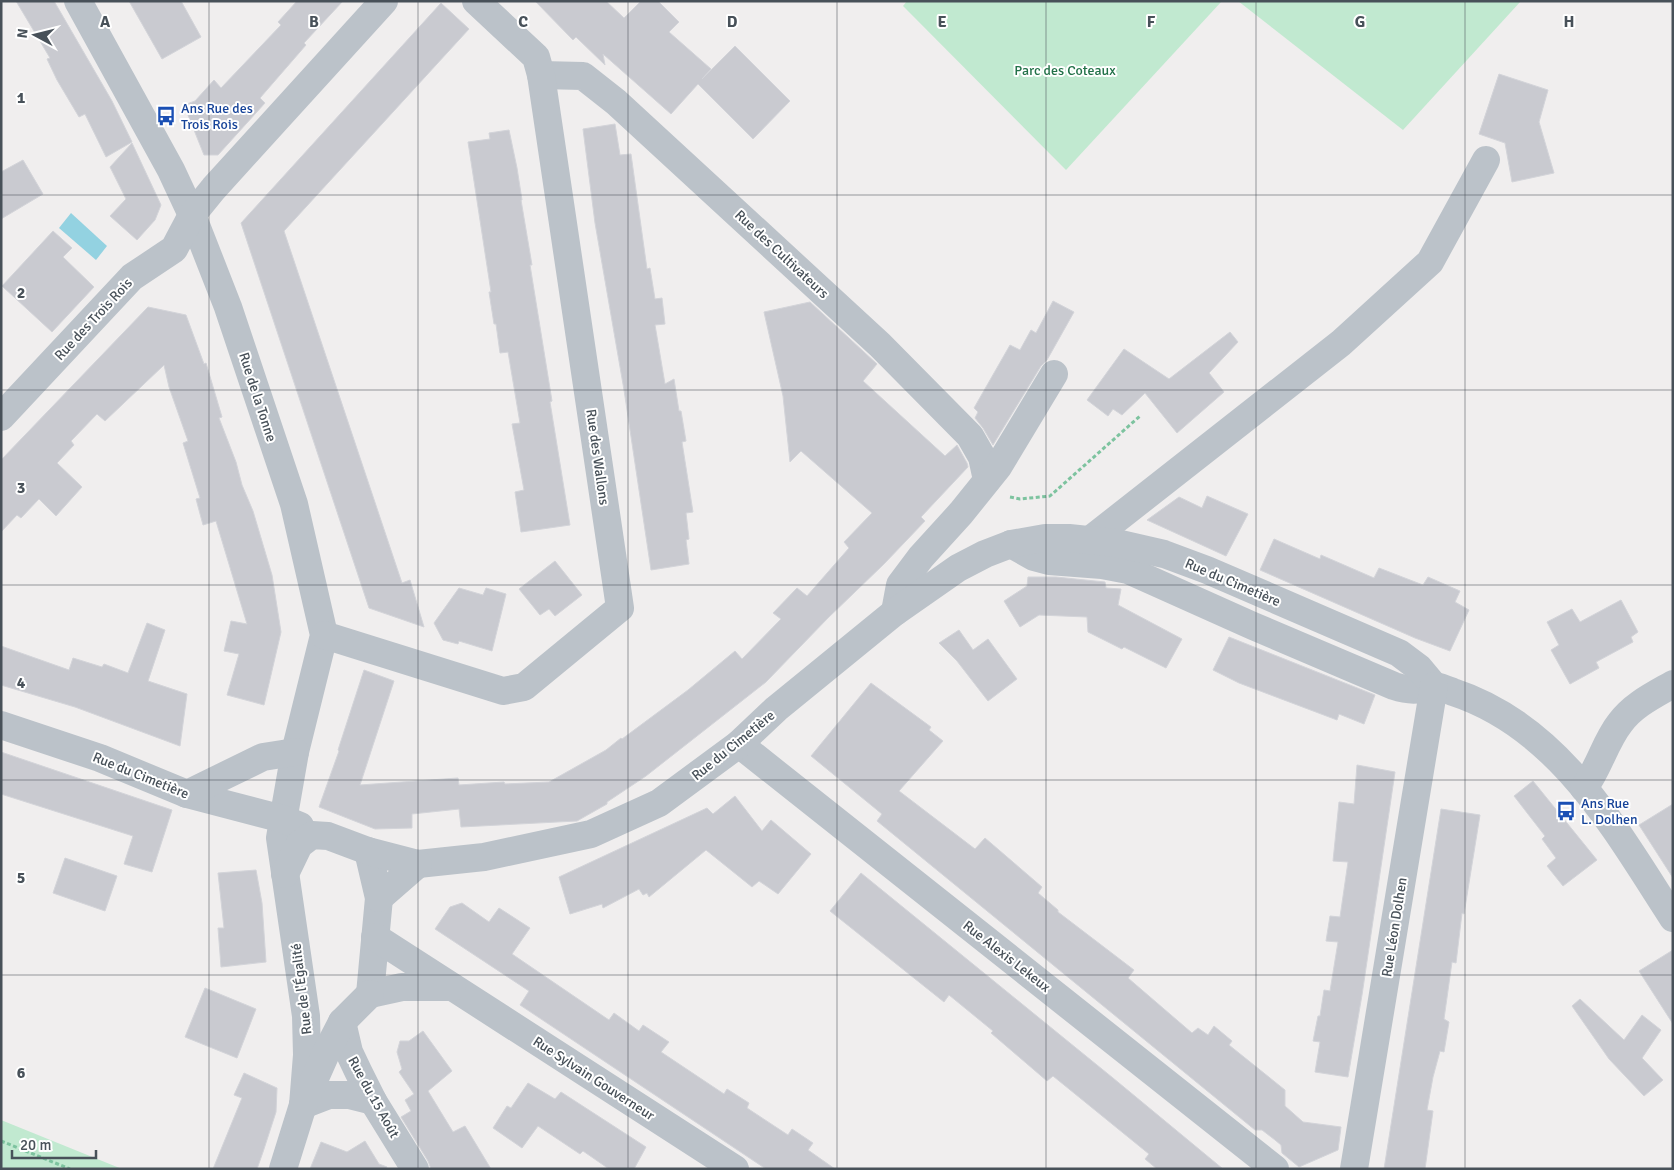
<svg xmlns="http://www.w3.org/2000/svg" width="1674" height="1170" viewBox="0 0 1674 1170" font-family="Signika,sans-serif">
<rect width="100%" height="100%" fill="#f0eeee"/>
<!-- green -->
<g fill="#c1e9d0">
<polygon points="907,1 1222,1 1066,170 903,6"/>
<polygon points="1238,1 1521,1 1403,130"/>
<polygon points="1,1120 122,1169 1,1169"/>
</g>
<!-- water -->
<polygon fill="#93d2e1" points="71,213 107,246 96,260 59,228"/>
<!-- building -->
<g fill="#c9cad0" stroke="#d3d4d9">
<polygon points="16,1 54,1 112,101 132,142 106,157 85,114 79,117 57,80 47,59 50,58"/>
<polygon points="129,1 181,1 201,37 162,59"/>
<polygon points="297,1 343,1 304,43 306,45 260,98 265,103 218,155 204,155 184,105 195,101 214,80 221,88 281,25 278,22"/>
<polygon points="535,1 606,1 624,18 641,1 658,1 679,22 669,32 711,69 702,79 735,46 790,101 753,139 698,84 671,114 603,54 605,65 576,37 573,40"/>
<polygon points="441,3 469,29 284,231 402,583 410,580 424,627 369,608 241,223"/>
<polygon points="1499,74 1548,90 1539,122 1554,173 1512,182 1505,143 1479,134"/>
<polygon points="615,124 620,155 631,154 647,269 650,268 655,299 662,298 665,324 655,325 665,384 674,379 679,411 681,411 686,441 682,442 693,512 686,513 689,539 686,540 689,564 651,570 624,390 595,223 583,129"/>
<polygon points="509,130 517,168 522,200 521,200 532,265 530,265 552,401 550,402 570,525 521,532 515,492 524,490 512,424 520,423 508,352 500,353 496,324 494,324 489,292 491,292 468,142 490,139 489,133"/>
<polygon points="132,143 161,205 155,220 137,240 110,216 126,199 110,167"/>
<polygon points="23,160 43,194 1,219 1,172"/>
<polygon points="53,231 72,248 63,257 94,287 52,332 2,286"/>
<polygon points="1053,301 1074,312 1047,360 1041,366 993,445 983,428 975,418 978,412 974,408 1010,345 1020,350 1031,330 1036,333"/>
<polygon points="810,302 877,364 863,381 945,456 957,445 967,463 968,467 921,517 925,521 884,564 828,618 766,682 646,776 607,802 607,804 577,821 461,827 459,809 412,814 412,828 375,829 319,807 339,751 338,750 364,670 394,681 360,785 458,778 459,785 504,782 505,784 549,782 606,750 621,738 622,739 688,690 735,651 742,659 781,619 773,613 797,588 807,596 849,548 844,542 872,513 801,451 790,462 783,396 764,312"/>
<polygon points="148,307 186,315 204,364 206,363 222,417 219,418 236,462 242,485 253,511 272,575 281,632 264,705 227,695 239,654 224,651 231,621 247,624 216,521 203,525 196,499 200,498 183,443 188,441 169,387 164,365 105,421 97,414 71,441 74,445 57,463 82,487 56,516 39,499 21,518 17,515 1,532 1,460"/>
<polygon points="1230,332 1238,342 1209,373 1224,392 1177,433 1145,393 1122,415 1113,409 1108,416 1087,400 1124,349 1169,379"/>
<polygon points="1207,496 1248,514 1226,556 1147,520 1179,497 1202,508"/>
<polygon points="1274,539 1320,559 1321,555 1374,578 1379,568 1423,585 1428,577 1460,591 1455,602 1469,610 1450,651 1415,638 1260,570"/>
<polygon points="555,561 582,595 555,616 549,609 540,615 519,589"/>
<polygon points="1028,577 1056,577 1105,582 1106,588 1121,589 1118,605 1182,639 1166,668 1124,647 1122,649 1088,632 1087,617 1039,615 1020,627 1004,601 1027,586"/>
<polygon points="459,588 483,595 486,588 506,594 492,651 459,641 458,644 443,640 434,623"/>
<polygon points="1621,600 1638,632 1631,637 1633,642 1596,662 1599,668 1570,684 1551,650 1559,645 1547,622 1572,609 1580,622"/>
<polygon points="147,623 165,630 148,681 187,694 180,746 75,707 1,685 1,646 69,670 73,658 102,667 104,664 128,673"/>
<polygon points="959,630 973,650 988,639 1017,679 988,701 957,661 939,643"/>
<polygon points="1229,637 1375,695 1364,724 1339,714 1337,720 1239,683 1213,670"/>
<polygon points="871,683 931,727 929,730 943,741 899,791 975,849 985,838 1042,887 1038,893 1058,910 1058,912 1134,970 1128,978 1192,1033 1198,1028 1208,1035 1214,1026 1232,1041 1229,1045 1285,1090 1285,1106 1303,1122 1341,1127 1338,1150 1299,1167 1282,1153 1281,1145 1275,1140 1262,1130 1255,1130 877,821 882,814 811,756"/>
<polygon points="1,752 172,810 152,872 124,864 133,836 1,794"/>
<polygon points="1357,765 1395,772 1362,995 1348,1077 1315,1072 1320,1042 1313,1041 1318,1016 1320,1016 1324,990 1330,991 1338,942 1326,941 1330,916 1340,917 1348,862 1333,861 1339,802 1354,804"/>
<polygon points="1533,781 1597,860 1563,886 1547,866 1556,858 1542,839 1545,836 1514,796"/>
<polygon points="735,796 762,831 771,820 811,854 778,894 759,881 752,887 706,850 649,897 647,893 643,895 639,889 603,908 602,904 570,914 559,877 707,808 713,814"/>
<polygon points="1673,804 1673,878 1639,825"/>
<polygon points="1441,809 1480,815 1464,914 1462,913 1456,963 1452,962 1444,1019 1449,1022 1444,1052 1440,1051 1433,1077 1427,1110 1433,1111 1425,1169 1384,1169"/>
<polygon points="65,858 117,876 105,911 53,893"/>
<polygon points="256,870 262,903 266,962 221,967 218,928 224,928 218,873"/>
<polygon points="861,873 1113,1078 1223,1169 1157,1169 1145,1159 1149,1154 1053,1076 1047,1081 991,1033 993,1031 949,995 944,1002 830,911"/>
<polygon points="462,903 489,922 499,908 530,928 512,954 609,1020 614,1013 639,1031 643,1025 669,1042 661,1052 724,1094 727,1089 749,1103 747,1108 788,1135 792,1129 813,1143 808,1150 835,1169 766,1169 520,1005 529,991 435,929 450,907"/>
<polygon points="1673,950 1673,1024 1639,971"/>
<polygon points="205,988 256,1009 237,1058 185,1037"/>
<polygon points="1580,999 1624,1040 1642,1015 1661,1030 1642,1058 1663,1080 1644,1096 1609,1059 1572,1006"/>
<polygon points="423,1031 452,1071 428,1091 453,1132 465,1126 491,1169 431,1169 428,1161 401,1117 411,1111 405,1100 414,1094 399,1072 402,1069 397,1052 400,1041 409,1041"/>
<polygon points="244,1073 277,1088 276,1112 263,1152 257,1169 213,1169 242,1098 234,1095"/>
<polygon points="528,1083 555,1099 561,1092 646,1147 634,1169 609,1169 583,1151 580,1154 538,1126 522,1148 493,1128 507,1106 511,1108"/>
<polygon points="365,1141 379,1164 387,1167 386,1169 310,1169 321,1142 347,1152"/>
</g>
<g fill="none" stroke-linecap="round" stroke-linejoin="round">
<!-- path -->
<g stroke="#7dc39f" stroke-width="3" stroke-dasharray="4 2.5" stroke-linecap="butt">
<polyline points="1010,497 1020,499 1050,496 1140,416"/>
<polyline points="1,1141 70,1169"/>
</g>
<!-- minor -->
<g stroke="#bbc2c9" stroke-width="28">
<polyline points="78,1 171,170 192,215 228,307 294,504 324,635 295,752 280,838 306,1016 307,1055 303,1105"/>
<polyline points="541,75 583,76 616,102 880,345 970,436 982,457 987,480"/>
<polyline points="1,417 132,277 174,249 192,215 214,188 384,1"/>
<polyline points="1090,540 1341,343 1430,262 1486,160"/>
<path d="M 1011,544 L 1034,557 L 1049,561 L 1102,565 L 1128,570 L 1253,626 L 1394,686 C 1403,689 1411,691 1420,689 C 1425,689 1430,686 1435,686 C 1441,687 1448,690 1453,692 C 1560,727 1615,829 1673,918"/>
<polyline points="895,612 900,585 921,557 961,513 998,467 1054,374"/>
<polyline points="324,635 503,691 524,687 620,608 541,75 536,57 476,1"/>
<polyline points="1,725 100,758 187,794 283,819 300,826"/>
<polyline points="739,744 1275,1169"/>
<path d="M 1584,788 C 1599,768 1605,742 1620,723 C 1633,705 1654,695 1673,684"/>
<polyline points="187,794 263,757 295,752"/>
<polyline points="368,851 379,898 370,994"/>
<polyline points="285,874 299,845 312,835 328,836 368,851 418,864 484,857 591,834 659,803 739,744 776,709 895,612 958,568 985,554 1011,544 1045,538 1069,538 1116,543 1164,554 1207,570 1399,653 1419,668 1434,686"/>
<polyline points="379,898 418,864"/>
<polyline points="375,937 735,1169"/>
<polyline points="370,994 402,987 452,987"/>
<polyline points="342,1022 349,1052 358,1071 373,1101 415,1169"/>
<polyline points="303,1105 329,1095 349,1095 373,1101"/>
<polyline points="283,1169 303,1105 327,1051 342,1022 370,994"/>
<polyline points="1354,1169 1434,686"/>
</g>
</g>
<!-- grid -->
<path fill="none" stroke="#485159" stroke-width="1" stroke-opacity="0.55" d="M 209,1 L 209,1169M 418,1 L 418,1169M 628,1 L 628,1169M 837,1 L 837,1169M 1046,1 L 1046,1169M 1256,1 L 1256,1169M 1465,1 L 1465,1169M 1,195 L 1673,195M 1,390 L 1673,390M 1,585 L 1673,585M 1,780 L 1673,780M 1,975 L 1673,975"/>
<!-- icons -->
<defs>
<symbol id="bus-bare" viewBox="-9 -9 18 18"><path d="M-5-6H5V4H4V6H2V4H-2V6H-4V4H-5ZM-3.5-4V0h7V-4ZM-3.5 1.2v1.5H-2V1.2ZM2 1.2v1.5H3.5V1.2Z" fill="#1a4fb4" stroke="#fff" stroke-width="2.5" paint-order="stroke"/></symbol>
</defs>
<g fill-rule="evenodd">
<use href="#bus-bare" x="152" y="102" width="28" height="28"/>
<use href="#bus-bare" x="1552" y="797" width="28" height="28"/>
</g>
<g text-anchor="middle" stroke-width="4" stroke-linejoin="round" paint-order="stroke">
<!-- park labels -->
<g font-size="14" fill="#227148" stroke="#fff">
<text x="1065" y="75">Parc des Coteaux</text>
</g>
<!-- transit labels -->
<g font-size="14" fill="#164399" stroke="#fff" text-anchor="start">
<text x="181" y="113">Ans Rue des<tspan x="181" dy="16">Trois Rois</tspan></text>
<text x="1581" y="808">Ans Rue<tspan x="1581" dy="16">L. Dolhen</tspan></text>
</g>
<!-- street labels -->
<g font-size="14" fill="#485159" stroke="#fff">
<text transform="translate(782 254) rotate(43)" y="5">Rue des Cultivateurs</text>
<text transform="translate(93 319) rotate(-47)" y="5">Rue des Trois Rois</text>
<text transform="translate(258 397) rotate(72)" y="5">Rue de la Tonne</text>
<text transform="translate(598 457) rotate(82)" y="5">Rue des Wallons</text>
<text transform="translate(1233 582) rotate(23)" y="5">Rue du Cimetière</text>
<text transform="translate(733 745) rotate(-39)" y="5">Rue du Cimetière</text>
<text transform="translate(141 775) rotate(22)" y="5">Rue du Cimetière</text>
<text transform="translate(1394 927) rotate(-81)" y="5">Rue Léon Dolhen</text>
<text transform="translate(1007 956) rotate(38)" y="5">Rue Alexis Lekeux</text>
<text transform="translate(301 989) rotate(-97)" y="5">Rue de l'Égalité</text>
<text transform="translate(594 1078) rotate(33)" y="5">Rue Sylvain Gouverneur</text>
<text transform="translate(374 1097) rotate(61)" y="5">Rue du 15 Août</text>
</g>
</g>
<g font-size="16" text-anchor="middle" font-weight="bold" fill="#485159" stroke="#fff" stroke-width="4" stroke-linejoin="round" paint-order="stroke">
<text x="105" y="27">A</text>
<text x="314" y="27">B</text>
<text x="523" y="27">C</text>
<text x="732" y="27">D</text>
<text x="942" y="27">E</text>
<text x="1151" y="27">F</text>
<text x="1360" y="27">G</text>
<text x="1569" y="27">H</text>
<text x="21" y="103">1</text>
<text x="21" y="298">2</text>
<text x="21" y="493">3</text>
<text x="21" y="688">4</text>
<text x="21" y="883">5</text>
<text x="21" y="1078">6</text>
</g>
<!-- border -->
<rect width="1674" height="1170" fill="none" stroke="#485159" stroke-width="5"/>
<!-- north arrow -->
<g transform="translate(35 35) rotate(277)" stroke="#ffffff" stroke-width="4" paint-order="stroke">
<path d="M0-4L9 19L0 12L-9 19Z" fill="#485159"/>
<text y="-8" font-size="14" font-weight="bold" text-anchor="middle" fill="#485159">N</text>
</g>
<!-- scale -->
<path d="M12 1150v8h84v-8" fill="none" stroke="#485159" stroke-width="2.5"/>
<text x="20" y="1150" font-size="15" fill="#485159" stroke="#ffffff" stroke-width="4" paint-order="stroke">20 m</text>
</svg>
